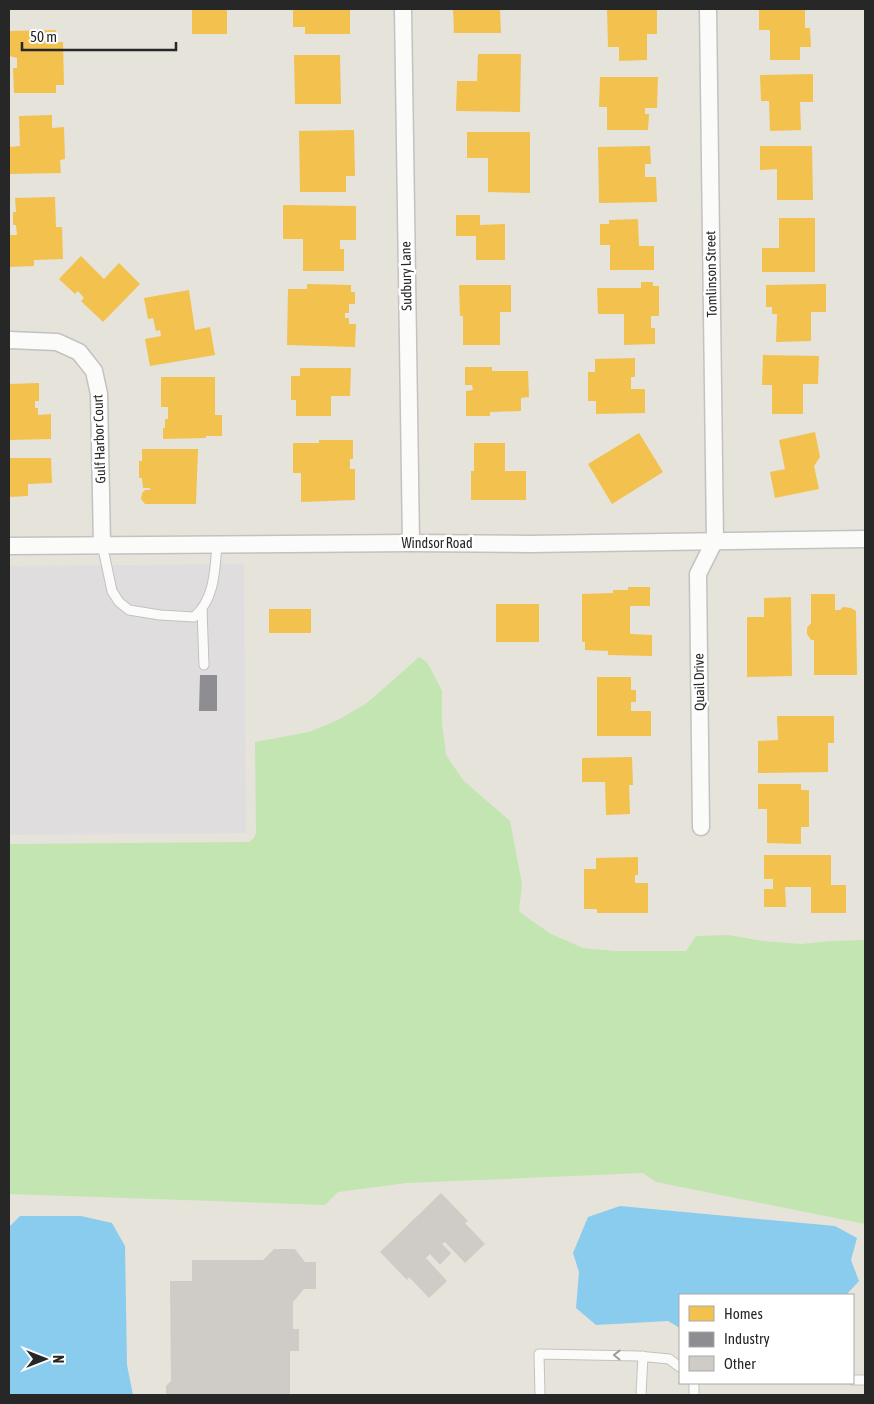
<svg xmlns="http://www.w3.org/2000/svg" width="874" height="1404" viewBox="0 0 874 1404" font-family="'Asap Condensed',sans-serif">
<rect width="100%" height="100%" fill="#e6e3db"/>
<!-- industrial -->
<polygon fill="#e0dddf" points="244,564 246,833 9,835 9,566"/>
<!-- green -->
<polygon fill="#c2e5b1" points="419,657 427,662 442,691 442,723 446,755 463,780 510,821 522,884 519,911 525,916 551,934 583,948 615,951 686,951 696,936 728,935 763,941 801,944 832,941 865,940 865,1224 656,1182 643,1173 407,1183 338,1192 325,1205 9,1194 9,844 249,842 254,838 256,833 255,742 309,732 338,720 367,703"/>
<!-- water -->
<g fill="#89ccee">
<polygon points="620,1206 835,1226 857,1238 851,1260 859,1281 846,1295 680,1295 680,1328 668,1321 596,1325 576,1308 579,1272 573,1253 588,1217"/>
<polygon points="20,1216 81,1216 112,1223 125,1246 127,1365 133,1395 9,1395 9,1227"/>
</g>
<!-- homes -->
<g fill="#f2c14e">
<rect x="192" y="9" width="35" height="25"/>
<polygon points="293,9 350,9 350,34 305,34 305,27 293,27"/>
<polygon points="453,9 500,9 501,33 454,33"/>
<polygon points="607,9 657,9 657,34 647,34 647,60 619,61 619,47 608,47"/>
<polygon points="759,9 805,9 805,28 810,28 811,47 800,47 800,60 770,60 770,30 759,30"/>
<polygon points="56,30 56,42 63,42 64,85 56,85 56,93 14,93 13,68 17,68 17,58 9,56 9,31"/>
<polygon points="478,54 521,54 520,112 456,111 457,81 477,81"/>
<polygon points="294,55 340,55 341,104 295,104"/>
<polygon points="813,74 813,102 800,102 801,130 770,131 769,101 761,101 760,75"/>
<polygon points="600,77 658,77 657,108 645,108 645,114 649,114 648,130 607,130 607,107 599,107"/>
<polygon points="52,115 52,128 64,127 65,159 60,160 61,173 9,174 9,147 20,146 19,116"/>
<polygon points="354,130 355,176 346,176 346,192 300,192 299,131"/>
<polygon points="467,132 530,132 530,193 488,192 488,158 467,158"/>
<polygon points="650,146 651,164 645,164 645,177 656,177 657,202 599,203 598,147"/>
<polygon points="760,146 812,146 813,200 777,200 777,169 760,170"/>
<polygon points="55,197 56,227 62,227 63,259 34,260 34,266 9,267 9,235 17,235 16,225 13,225 13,212 16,212 15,198"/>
<polygon points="283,205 356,206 356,240 340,240 340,249 344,249 344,271 303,271 303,239 283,239"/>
<polygon points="456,215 480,215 480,225 505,224 505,260 476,260 476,236 456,236"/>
<polygon points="779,218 815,218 815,272 762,272 762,248 779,248"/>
<polygon points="638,219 639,246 654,246 654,270 610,270 610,245 600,245 600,224 609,224 609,220"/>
<polygon points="81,256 104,279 119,263 140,284 103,322 81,301 84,298 78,291 75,294 59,279"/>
<polygon points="641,282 653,282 653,286 659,286 659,316 651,316 651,328 655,328 655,344 624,345 624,314 598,314 597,288 641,288"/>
<polygon points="307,284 351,285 351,292 355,292 355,304 349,304 349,313 345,313 345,318 349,318 349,324 356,324 355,347 287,345 288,289 307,289"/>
<polygon points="826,284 826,312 811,312 811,341 776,342 777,314 772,314 772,307 766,307 766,285"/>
<polygon points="459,285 511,285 511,312 500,312 500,345 463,345 463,316 460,316"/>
<polygon points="189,290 195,330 210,327 215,355 150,366 145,339 161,336 160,330 156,331 153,318 148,319 144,298"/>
<polygon points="763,355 819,356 818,384 803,384 803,414 772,414 772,385 762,385"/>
<polygon points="635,358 635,377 631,377 631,389 645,389 645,413 596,414 596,401 588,401 588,372 595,372 595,359"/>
<polygon points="465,367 492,367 492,371 528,371 529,397 521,398 521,411 490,412 490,416 466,416 466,391 473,390 472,385 465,385"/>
<polygon points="300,368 351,368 350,396 331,396 331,416 296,416 296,400 291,400 291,376 300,376"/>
<polygon points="161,377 215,377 215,415 222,415 222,436 206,436 206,438 163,439 163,428 165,428 165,419 168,419 168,407 161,407"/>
<polygon points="39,383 39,401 35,401 35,408 38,408 38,415 51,414 51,439 9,440 9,384"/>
<polygon points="815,432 820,457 814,466 819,489 775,498 770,472 785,469 779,440"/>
<polygon points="639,433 663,472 612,504 588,464"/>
<polygon points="319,440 353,440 353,459 350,459 350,469 355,469 355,500 301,502 301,473 293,473 293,443 319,443"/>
<polygon points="474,443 505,443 505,471 526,471 526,500 471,500 471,471 474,471"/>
<polygon points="142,449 198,449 196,504 145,504 141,499 142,493 145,490 150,490 150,488 143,488 142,478 139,478 139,461 142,461"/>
<polygon points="9,458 51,458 52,483 28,484 28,496 9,497"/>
<polygon points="628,587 650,587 650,606 630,606 630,634 652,635 652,656 608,655 608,651 585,650 585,642 582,642 582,594 613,593 613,590 628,590"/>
<polygon points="811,594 835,594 835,610 840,610 843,607 851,608 856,611 857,675 814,675 814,640 811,640 807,634 807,628 811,623"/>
<polygon points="791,597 792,676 747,677 747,617 764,617 764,598"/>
<rect x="496" y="604" width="43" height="38"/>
<rect x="269" y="609" width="42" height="24"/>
<polygon points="597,677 631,677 631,690 636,690 636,702 631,702 631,711 651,711 651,736 597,736"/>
<polygon points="777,716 834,716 834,743 828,743 828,772 758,773 758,741 778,740"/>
<polygon points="632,757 633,785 629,785 630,814 606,815 605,782 582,782 582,758"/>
<polygon points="758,784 801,784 801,790 809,790 809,827 801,827 801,844 767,843 767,809 758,809"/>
<polygon points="764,855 831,855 831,885 846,885 846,913 811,913 811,887 785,887 786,907 764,907 764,889 773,889 773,879 764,879"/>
<polygon points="638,857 638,875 635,875 635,883 648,883 648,913 597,913 597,909 584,909 584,869 596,869 596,858"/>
</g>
<!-- industry -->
<polygon fill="#8d8d92" points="200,675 217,675 217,711 199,711"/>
<!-- building -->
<g fill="#cfccc7">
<polygon points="441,1193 468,1221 465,1223 485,1244 465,1263 445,1242 442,1244 451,1253 440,1265 430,1254 426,1258 447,1281 429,1298 409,1277 407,1280 380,1252"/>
<polygon points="274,1249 295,1249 305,1262 316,1262 316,1289 304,1289 293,1302 293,1329 299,1329 299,1351 290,1351 290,1395 166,1395 166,1386 171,1381 170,1281 192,1281 192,1260 263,1260"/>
</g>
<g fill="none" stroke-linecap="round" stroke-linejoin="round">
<defs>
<g id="service">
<path d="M 102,544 L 112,591 L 119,602 L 129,610 L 160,615 L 194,617 C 215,599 215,569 217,544"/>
<polyline points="202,609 204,665"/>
<polyline points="853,1380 865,1380"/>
<polyline points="540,1395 539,1354 638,1356 669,1359 680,1367"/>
<polyline points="641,1395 643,1356"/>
<polyline points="694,1395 694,1383"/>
</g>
<g id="minor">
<polyline points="403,9 411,543"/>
<polyline points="9,340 57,342 79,352 94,371 99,394 102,544"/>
<polyline points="9,546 411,543 530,544 865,539"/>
<polyline points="701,827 698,574 715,540 708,9"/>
</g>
</defs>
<!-- service casing -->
<use href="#service" stroke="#c3c2c1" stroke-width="11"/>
<!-- minor casing -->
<use href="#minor" stroke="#c3c2c1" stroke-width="19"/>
<!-- service -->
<use href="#service" stroke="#fbfbfa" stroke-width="9"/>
<!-- minor -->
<use href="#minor" stroke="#fbfbfa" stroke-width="16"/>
</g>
<!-- one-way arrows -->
<defs><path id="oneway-chevron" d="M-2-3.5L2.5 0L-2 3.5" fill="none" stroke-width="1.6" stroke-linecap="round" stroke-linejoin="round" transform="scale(1.25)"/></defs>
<use stroke="#9c9c9b" href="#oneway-chevron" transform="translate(617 1355) rotate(-179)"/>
<g text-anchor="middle" stroke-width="5" stroke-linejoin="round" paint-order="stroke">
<!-- street labels -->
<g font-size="14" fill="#272727" stroke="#fff">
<text transform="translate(711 274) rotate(-91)" y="5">Tomlinson Street</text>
<text transform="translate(406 276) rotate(-91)" y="5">Sudbury Lane</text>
<text transform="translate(99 439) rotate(-92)" y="5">Gulf Harbor Court</text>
<text x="437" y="548">Windsor Road</text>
<text transform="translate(699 682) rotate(-91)" y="5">Quail Drive</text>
</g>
</g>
<!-- border -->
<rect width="874" height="1404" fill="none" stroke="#272727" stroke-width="20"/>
<!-- legend -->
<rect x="679" y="1294" width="175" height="90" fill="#ffffff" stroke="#a9a9a9"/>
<rect x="689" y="1306" width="25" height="15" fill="#f2c14e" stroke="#a9a9a9"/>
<text x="724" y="1319" font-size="15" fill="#272727">Homes</text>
<rect x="689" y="1332" width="25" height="15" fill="#8d8d92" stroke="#a9a9a9"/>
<text x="724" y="1344" font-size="15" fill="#272727">Industry</text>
<rect x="689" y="1356" width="25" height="15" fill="#cfccc7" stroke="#a9a9a9"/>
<text x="724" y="1369" font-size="15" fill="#272727">Other</text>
<!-- north arrow -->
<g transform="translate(45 1359) rotate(90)" stroke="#ffffff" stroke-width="4" paint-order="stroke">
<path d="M0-4L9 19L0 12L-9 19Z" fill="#272727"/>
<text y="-8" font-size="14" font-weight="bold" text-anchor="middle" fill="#272727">N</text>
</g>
<!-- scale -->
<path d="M22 42v8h154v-8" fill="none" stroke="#272727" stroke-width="2.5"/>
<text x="30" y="42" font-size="15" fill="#272727" stroke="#ffffff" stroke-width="4" paint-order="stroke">50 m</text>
</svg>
